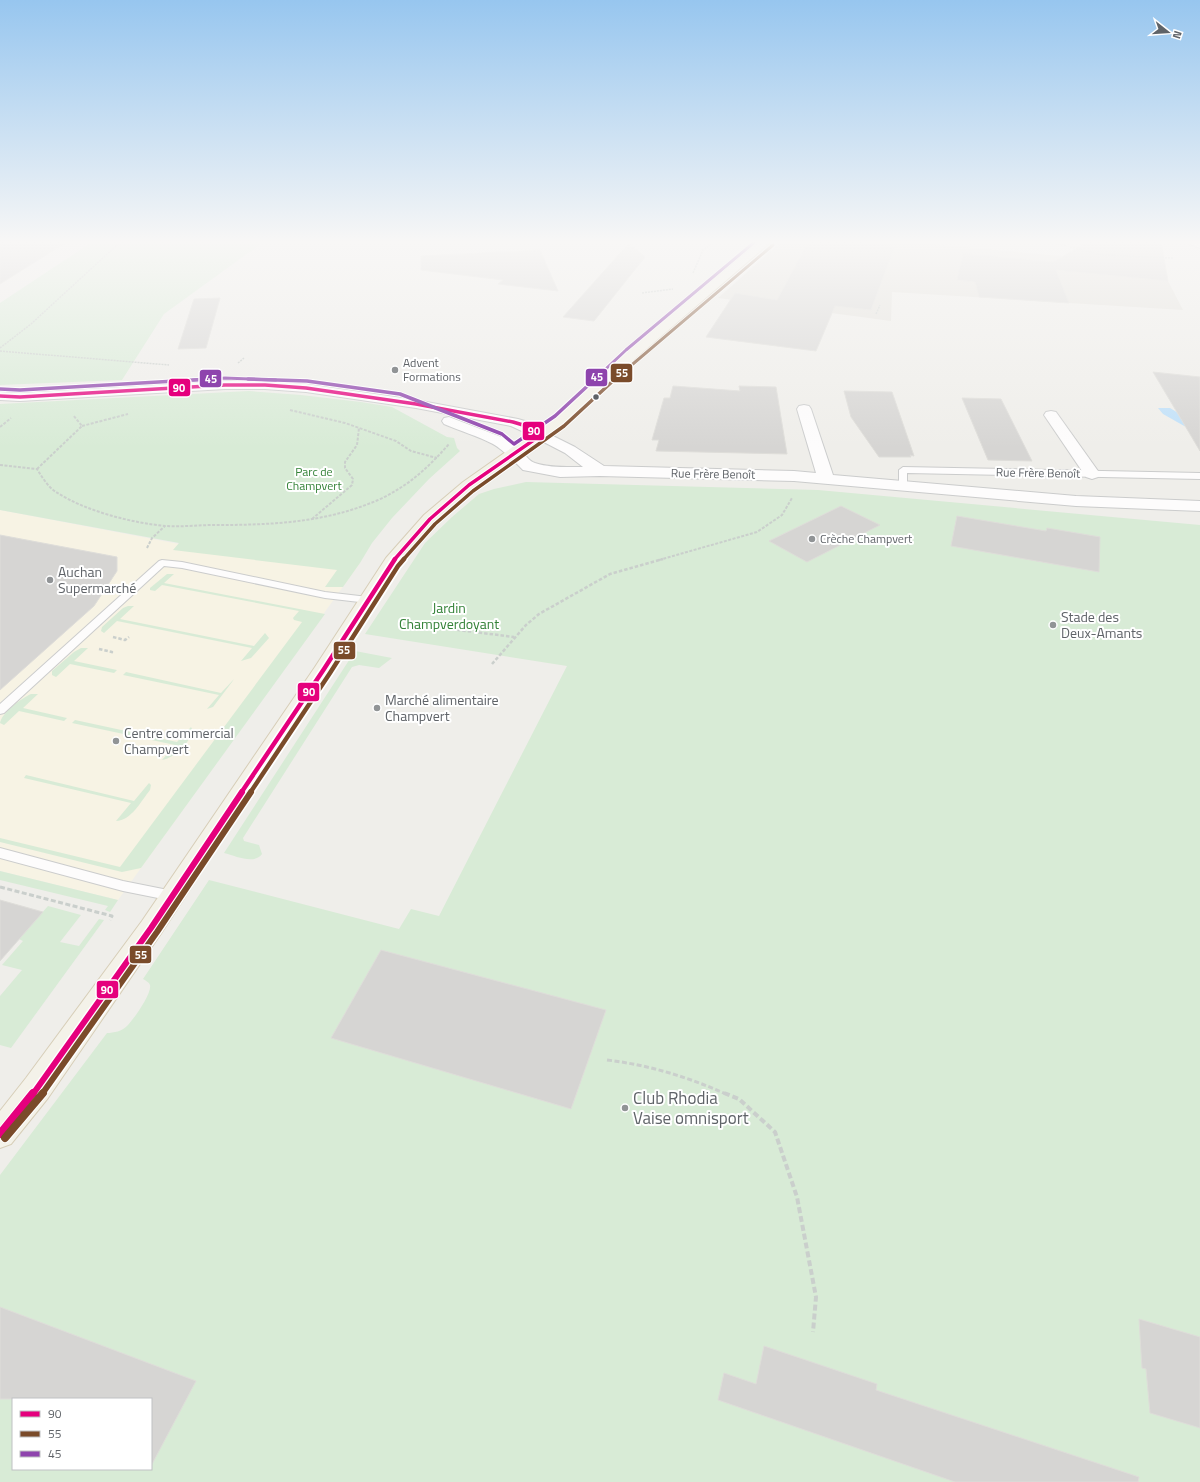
<svg xmlns="http://www.w3.org/2000/svg" width="1200" height="1482" viewBox="0 0 1200 1482" font-family="'Titillium Web',sans-serif">
<rect width="100%" height="100%" fill="#efeeea"/>
<!-- commercial -->
<polygon fill="#f7f3e4" points="0,510 179,544 360,563 118,900 0,871"/>
<!-- education -->
<polygon fill="#e2e0da" points="788,240 888,240 1157,265 1166,273 1168,281 1183,310 892,292 891,321 718,298 780,243 785,244"/>
<!-- green -->
<g fill="#d8ebd6" fill-rule="evenodd">
<polygon points="95,240 266,240 164,314 122,380 0,385 0,303"/>
<polygon points="249,391 301,395 361,402 392,407 447,437 454,438 457,448 460,451 429,479 392,518 372,543 360,563 343,587 325,587 337,570 173,550 179,543 0,510 0,404"/>
<path d="M 526,482 L 818,490 L 1200,525 L 1200,1482 L 0,1482 L 0,1175 L 107,1033 C 114,1033 122,1031 127,1026 C 134,1019 152,993 150,985 C 149,982 146,981 143,979 L 209,880 L 399,929 L 411,909 L 439,916 L 567,666 L 365,634 L 425,543 L 452,517 L 479,494 L 494,489 ZM 13,1399 L 151,1399 L 151,1469 L 13,1469 Z"/>
<polygon points="167,574 174,574 164,583 325,614 141,868 122,872 0,842 0,838 120,867 302,622 294,620 293,618 299,611 162,585 155,591 150,590 150,588"/>
<polygon points="128,606 134,606 120,619 254,646 265,633 269,638 251,658 241,661 252,648 117,621 104,633 101,631 102,627 123,608"/>
<polygon points="81,648 88,648 74,661 117,670 114,673 70,664 56,677 52,675 52,671 74,652"/>
<path d="M 355,651 L 392,658 L 379,668 L 359,665 L 352,667 L 243,838 L 244,841 L 259,845 L 262,854 C 254,865 236,856 224,853 Z"/>
<polygon points="126,672 221,693 234,679 232,682 213,707 207,709 219,695 123,675"/>
<path d="M 31,694 L 38,694 L 23,708 L 67,718 L 64,721 L 19,711 L 4,725 L 0,723 C 2,712 22,698 31,694 Z"/>
<path d="M 75,720 L 177,742 L 191,727 L 193,731 C 189,743 175,758 162,760 L 175,745 L 72,723 Z"/>
<path d="M 26,775 L 134,801 L 149,783 L 151,785 L 150,790 C 141,801 131,821 116,821 L 131,803 L 24,778 Z"/>
<polygon points="0,871 118,900 110,912 105,910 108,906 0,880"/>
<polygon points="48,906 81,915 60,942 79,946 99,919 104,920 11,1048 0,1045 0,996 22,970 2,965 23,941 19,939"/>
</g>
<!-- water -->
<polygon fill="#bfe0f9" points="1158,408 1170,408 1196,424 1186,427 1163,414"/>
<!-- building -->
<g fill="#d6d5d3" stroke="#deddd9">
<polygon points="0,240 70,240 0,284"/>
<polygon points="809,240 848,243 848,241 895,246 871,310 835,306 816,351 706,337 735,293 777,300"/>
<polygon points="1091,240 1161,240 1168,281 1056,270 1069,303 979,297 975,282 957,280 963,253 1053,262"/>
<polygon points="629,243 645,257 594,321 563,317"/>
<polygon points="540,250 558,291 498,284 503,280 421,270 421,256"/>
<polygon points="220,298 206,348 178,349 194,299"/>
<polygon points="1153,372 1200,377 1200,451"/>
<polygon points="673,386 740,391 739,386 776,387 787,454 656,451 659,440 652,440 664,398 670,398"/>
<polygon points="844,391 892,392 914,456 910,455 911,457 879,457 851,417"/>
<polygon points="962,398 1001,399 1032,461 988,460"/>
<polygon points="841,506 880,525 807,562 769,541"/>
<polygon points="957,516 1046,531 1047,528 1100,537 1099,572 951,546"/>
<polygon points="0,535 117,557 117,571 94,606 0,690"/>
<polygon points="0,900 43,912 0,961"/>
<polygon points="381,950 606,1010 571,1109 331,1038"/>
<polygon points="0,1307 196,1381 151,1466 151,1399 0,1399"/>
<polygon points="1139,1319 1200,1337 1200,1428 1150,1413 1146,1369 1142,1368"/>
<polygon points="764,1346 877,1384 876,1390 1139,1477 1138,1482 955,1482 718,1400 724,1373 756,1384"/>
</g>
<g fill="none" stroke-linecap="round" stroke-linejoin="round">
<defs>
<g id="service">
<polygon points="903,467 1200,473 1200,479 907,473 907,485 903,488 899,485 899,470"/>
<polygon points="162,560 182,562 325,592 368,597 373,600 368,603 325,598 182,568 164,566 4,713 0,714 0,704 159,561"/>
<polygon points="0,848 123,881 178,892 180,896 178,900 173,901 123,891 0,858"/>
</g>
<g id="minor">
<polygon points="1183,240 1200,241 1200,248 1184,242"/>
<path d="M 804,405 L 809,406 L 811,409 L 833,475 L 1076,496 L 1200,501 L 1200,511 L 1076,506 L 794,481 L 600,476 L 560,477 L 523,470 L 506,453 L 509,450 C 524,446 524,459 535,463 C 550,468 568,467 583,467 L 565,453 L 536,438 L 533,435 L 536,432 L 541,430 L 575,447 L 604,466 L 794,471 L 816,473 L 797,409 L 799,406 Z"/>
<polygon points="1051,411 1056,412 1098,471 1100,474 1098,477 1092,479 1086,477 1044,415 1046,412"/>
</g>
<g id="tertiary">
<path d="M 225,381 L 265,381 L 306,384 L 416,400 L 518,419 C 528,422 543,426 549,435 L 546,438 L 541,440 L 511,426 L 416,408 L 306,392 L 265,389 L 225,389 L 20,401 L 0,400 L 0,392 L 20,393 Z"/>
<path d="M 449,417 L 504,438 L 522,453 L 519,456 C 507,459 503,449 493,444 C 478,436 460,431 444,424 L 442,421 L 444,418 Z"/>
</g>
<polygon id="primary" points="761,240 773,240 636,358 564,424 475,488 436,523 399,565 334,669 160,935 48,1098 11,1144 0,1148 0,1111 26,1078 142,921 315,667 386,558 424,515 463,482 554,418 626,352"/>
</defs>
<!-- service casing -->
<use href="#service" stroke="#cbcccc" stroke-width="2"/>
<!-- minor casing -->
<use href="#minor" stroke="#cbcccc" stroke-width="2"/>
<!-- tertiary casing -->
<use href="#tertiary" stroke="#cbcccc" stroke-width="2"/>
<!-- primary casing -->
<use href="#primary" stroke="#d7ceb8" stroke-width="2"/>
<!-- path-far4 -->
<g stroke="#cacfcc" stroke-width="1.5" stroke-dasharray="2 1" stroke-linecap="butt">
<polyline points="1044,240 1102,255 1173,258"/>
<polyline points="693,273 703,250 716,240"/>
<polyline points="642,293 673,289"/>
<polyline points="876,314 880,305"/>
<polyline points="0,348 31,324 117,245 125,240"/>
<polyline points="0,351 169,365"/>
<polyline points="238,363 244,358"/>
</g>
<!-- path-far3 -->
<g stroke="#cacfcc" stroke-width="2" stroke-dasharray="3 1.5" stroke-linecap="butt">
<polyline points="290,410 345,423 396,441 411,451 437,458"/>
<polyline points="82,426 128,414"/>
<polyline points="0,427 11,418"/>
<path d="M 0,465 L 37,469 C 42,477 48,487 56,492 C 85,511 132,523 166,526 C 182,527 198,525 214,525 C 271,525 325,523 378,500 C 407,487 428,468 449,444"/>
<polyline points="37,469 82,426 73,415"/>
<polyline points="312,519 352,485 353,479 345,468 345,462 357,445 359,428"/>
<polyline points="147,548 152,538 165,526"/>
<polyline points="659,560 757,532 782,515 792,498"/>
</g>
<!-- path-far2 -->
<g stroke="#cacfcc" stroke-width="2.5" stroke-dasharray="3.5 2" stroke-linecap="butt">
<polyline points="435,627 514,637"/>
<polyline points="113,637 125,640 129,637"/>
<polyline points="99,649 112,652 111,653"/>
<polyline points="492,664 526,625 539,614 610,574 663,559"/>
</g>
<!-- path-far1 -->
<g stroke="#cacfcc" stroke-width="3" stroke-dasharray="5 2.5" stroke-linecap="butt">
<polyline points="0,887 112,916 110,920"/>
<path d="M 607,1060 C 649,1065 688,1077 726,1094"/>
</g>
<!-- path -->
<polyline stroke="#cacfcc" stroke-width="4" stroke-dasharray="6 3" stroke-linecap="butt" points="724,1093 739,1099 775,1132 797,1197 816,1297 813,1332"/>
<!-- service -->
<use href="#service" fill="#fdfcfc" fill-rule="evenodd"/>
<!-- minor -->
<use href="#minor" fill="#fdfcfc" fill-rule="evenodd"/>
<!-- tertiary -->
<use href="#tertiary" fill="#fdfcfc" fill-rule="evenodd"/>
<!-- primary -->
<use href="#primary" fill="#f4f2e9" fill-rule="evenodd"/>
<defs>
<polyline id="bus-1-far3" points="0,396 20,397 225,385 265,385 306,388 416,404 513,422 523,425 541,435 469,485 430,519 394,560"/>
<polyline id="bus-1-far2" points="241,793 324,669 395,559"/>
<polyline id="bus-1-far1" points="33,1094 151,928 242,792"/>
<polyline id="bus-1" points="0,1134 33,1093"/>
<polyline id="bus-2-far4" points="614,380 773,245"/>
<polyline id="bus-2-far3" points="403,560 435,524 473,491 564,426 615,379"/>
<polyline id="bus-2-far2" points="250,793 330,673 398,566 404,559"/>
<polyline id="bus-2-far1" points="42,1094 157,932 251,792"/>
<polyline id="bus-2" points="5,1138 43,1093"/>
<g id="bus-3-far1">
<polyline points="193,380 225,378 276,380"/>
<polyline points="594,380 626,350 757,240"/>
</g>
<g id="bus-3">
<polyline points="248,379 307,381 400,394 502,434 514,444 555,416 595,379"/>
<polyline points="0,389 20,390 210,379"/>
</g>
</defs>
<!-- bus-1-far3 casing -->
<use href="#bus-1-far3" stroke="#fff" stroke-width="5.5"/>
<!-- bus-1-far2 casing -->
<use href="#bus-1-far2" stroke="#fff" stroke-width="8"/>
<!-- bus-1-far1 casing -->
<use href="#bus-1-far1" stroke="#fff" stroke-width="9"/>
<!-- bus-1 casing -->
<use href="#bus-1" stroke="#fff" stroke-width="10"/>
<!-- bus-2-far4 casing -->
<use href="#bus-2-far4" stroke="#fff" stroke-width="4.5"/>
<!-- bus-2-far3 casing -->
<use href="#bus-2-far3" stroke="#fff" stroke-width="5.5"/>
<!-- bus-2-far2 casing -->
<use href="#bus-2-far2" stroke="#fff" stroke-width="8"/>
<!-- bus-2-far1 casing -->
<use href="#bus-2-far1" stroke="#fff" stroke-width="9"/>
<!-- bus-2 casing -->
<use href="#bus-2" stroke="#fff" stroke-width="10"/>
<!-- bus-3-far1 casing -->
<use href="#bus-3-far1" stroke="#fff" stroke-width="4.5"/>
<!-- bus-3 casing -->
<use href="#bus-3" stroke="#fff" stroke-width="5.5"/>
<!-- bus-1-far3 -->
<use href="#bus-1-far3" stroke="#e5007d" stroke-width="3.5"/>
<!-- bus-1-far2 -->
<use href="#bus-1-far2" stroke="#e5007d" stroke-width="4.5"/>
<!-- bus-1-far1 -->
<use href="#bus-1-far1" stroke="#e5007d" stroke-width="6"/>
<!-- bus-1 -->
<use href="#bus-1" stroke="#e5007d" stroke-width="8"/>
<!-- bus-2-far4 -->
<use href="#bus-2-far4" stroke="#7a4b2a" stroke-width="3"/>
<!-- bus-2-far3 -->
<use href="#bus-2-far3" stroke="#7a4b2a" stroke-width="3.5"/>
<!-- bus-2-far2 -->
<use href="#bus-2-far2" stroke="#7a4b2a" stroke-width="4.5"/>
<!-- bus-2-far1 -->
<use href="#bus-2-far1" stroke="#7a4b2a" stroke-width="6"/>
<!-- bus-2 -->
<use href="#bus-2" stroke="#7a4b2a" stroke-width="8"/>
<!-- bus-3-far1 -->
<use href="#bus-3-far1" stroke="#8e44ad" stroke-width="3"/>
<!-- bus-3 -->
<use href="#bus-3" stroke="#8e44ad" stroke-width="3.5"/>
</g>
<!-- sky -->
<linearGradient id="sky" x2="0" y2="1"><stop stop-color="#97c6ef"/><stop offset="0.54" stop-color="#f8f7f6"/><stop offset="1" stop-color="#f8f7f6" stop-opacity="0"/></linearGradient>
<rect width="1200" height="448" fill="url(#sky)"/>
<!-- markers -->
<g fill="#919496" stroke="#fff" stroke-width="1.5">
<circle cx="395" cy="370" r="4"/>
<circle cx="812" cy="539" r="4"/>
<circle cx="50" cy="580" r="4"/>
<circle cx="1053" cy="625" r="4"/>
<circle cx="377" cy="708" r="4"/>
<circle cx="116" cy="741" r="4"/>
<circle cx="625" cy="1108" r="4"/>
</g>
<circle fill="#5f6368" stroke="#fff" stroke-width="1.5" cx="596" cy="397" r="3.5"/>
<g text-anchor="middle" stroke-width="4" stroke-linejoin="round" paint-order="stroke">
<!-- far-poi labels -->
<g font-size="12" fill="#5f6368" stroke="#fff" text-anchor="start">
<text x="403" y="367">Advent<tspan x="403" dy="14">Formations</tspan></text>
<text x="820" y="543">Crèche Champvert</text>
</g>
<!-- far-park labels -->
<g font-size="12" fill="#348238" stroke="#fff">
<text x="314" y="476">Parc de<tspan x="314" dy="14">Champvert</tspan></text>
</g>
<!-- far-street labels -->
<g font-size="12" fill="#5f6368" stroke="#fff">
<text transform="translate(1038 473) rotate(1)" y="4">Rue Frère Benoît</text>
<text transform="translate(713 474) rotate(1)" y="4">Rue Frère Benoît</text>
</g>
<!-- poi labels -->
<g font-size="14" fill="#5f6368" stroke="#fff" text-anchor="start">
<text x="58" y="577">Auchan<tspan x="58" dy="16">Supermarché</tspan></text>
<text x="1061" y="622">Stade des<tspan x="1061" dy="16">Deux-Amants</tspan></text>
<text x="385" y="705">Marché alimentaire<tspan x="385" dy="16">Champvert</tspan></text>
<text x="124" y="738">Centre commercial<tspan x="124" dy="16">Champvert</tspan></text>
</g>
<!-- park labels -->
<g font-size="14" fill="#348238" stroke="#fff">
<text x="449" y="613">Jardin<tspan x="449" dy="16">Champverdoyant</tspan></text>
</g>
<!-- near-poi labels -->
<g font-size="17" fill="#5f6368" stroke="#fff" text-anchor="start">
<text x="633" y="1104">Club Rhodia<tspan x="633" dy="20">Vaise omnisport</tspan></text>
</g>
</g>
<g stroke="#fff" stroke-width="1.5">
<rect x="610" y="363" width="23" height="20" rx="4" fill="#7a4b2a"/>
<rect x="585" y="368" width="23" height="19" rx="4" fill="#8e44ad"/>
<rect x="199" y="369" width="23" height="19" rx="4" fill="#8e44ad"/>
<rect x="168" y="378" width="23" height="19" rx="4" fill="#e5007d"/>
<rect x="522" y="421" width="23" height="20" rx="4" fill="#e5007d"/>
<rect x="333" y="641" width="23" height="19" rx="4" fill="#7a4b2a"/>
<rect x="297" y="682" width="23" height="20" rx="4" fill="#e5007d"/>
<rect x="129" y="945" width="23" height="19" rx="4" fill="#7a4b2a"/>
<rect x="96" y="980" width="23" height="19" rx="4" fill="#e5007d"/>
</g>
<g font-size="11" text-anchor="middle" font-weight="bold" fill="#fff">
<text x="622" y="377">55</text>
<text x="597" y="381">45</text>
<text x="211" y="383">45</text>
<text x="179" y="392">90</text>
<text x="534" y="435">90</text>
<text x="344" y="654">55</text>
<text x="309" y="696">90</text>
<text x="141" y="959">55</text>
<text x="107" y="994">90</text>
</g>
<!-- legend -->
<rect x="12" y="1398" width="140" height="72" fill="#ffffff" stroke="#bfc1c3"/>
<rect x="20" y="1411" width="20" height="6" fill="#e5007d" stroke="#bfc1c3"/>
<text x="48" y="1418" font-size="12" fill="#5f6368">90</text>
<rect x="20" y="1431" width="20" height="6" fill="#7a4b2a" stroke="#bfc1c3"/>
<text x="48" y="1438" font-size="12" fill="#5f6368">55</text>
<rect x="20" y="1451" width="20" height="6" fill="#8e44ad" stroke="#bfc1c3"/>
<text x="48" y="1458" font-size="12" fill="#5f6368">45</text>
<!-- north arrow -->
<g transform="translate(1168 32) rotate(107)" stroke="#ffffff" stroke-width="3" paint-order="stroke">
<path d="M0-3L7 15L0 10L-7 15Z" fill="#5f6368"/>
<text y="-6" font-size="11" font-weight="bold" text-anchor="middle" fill="#5f6368">N</text>
</g>
</svg>
